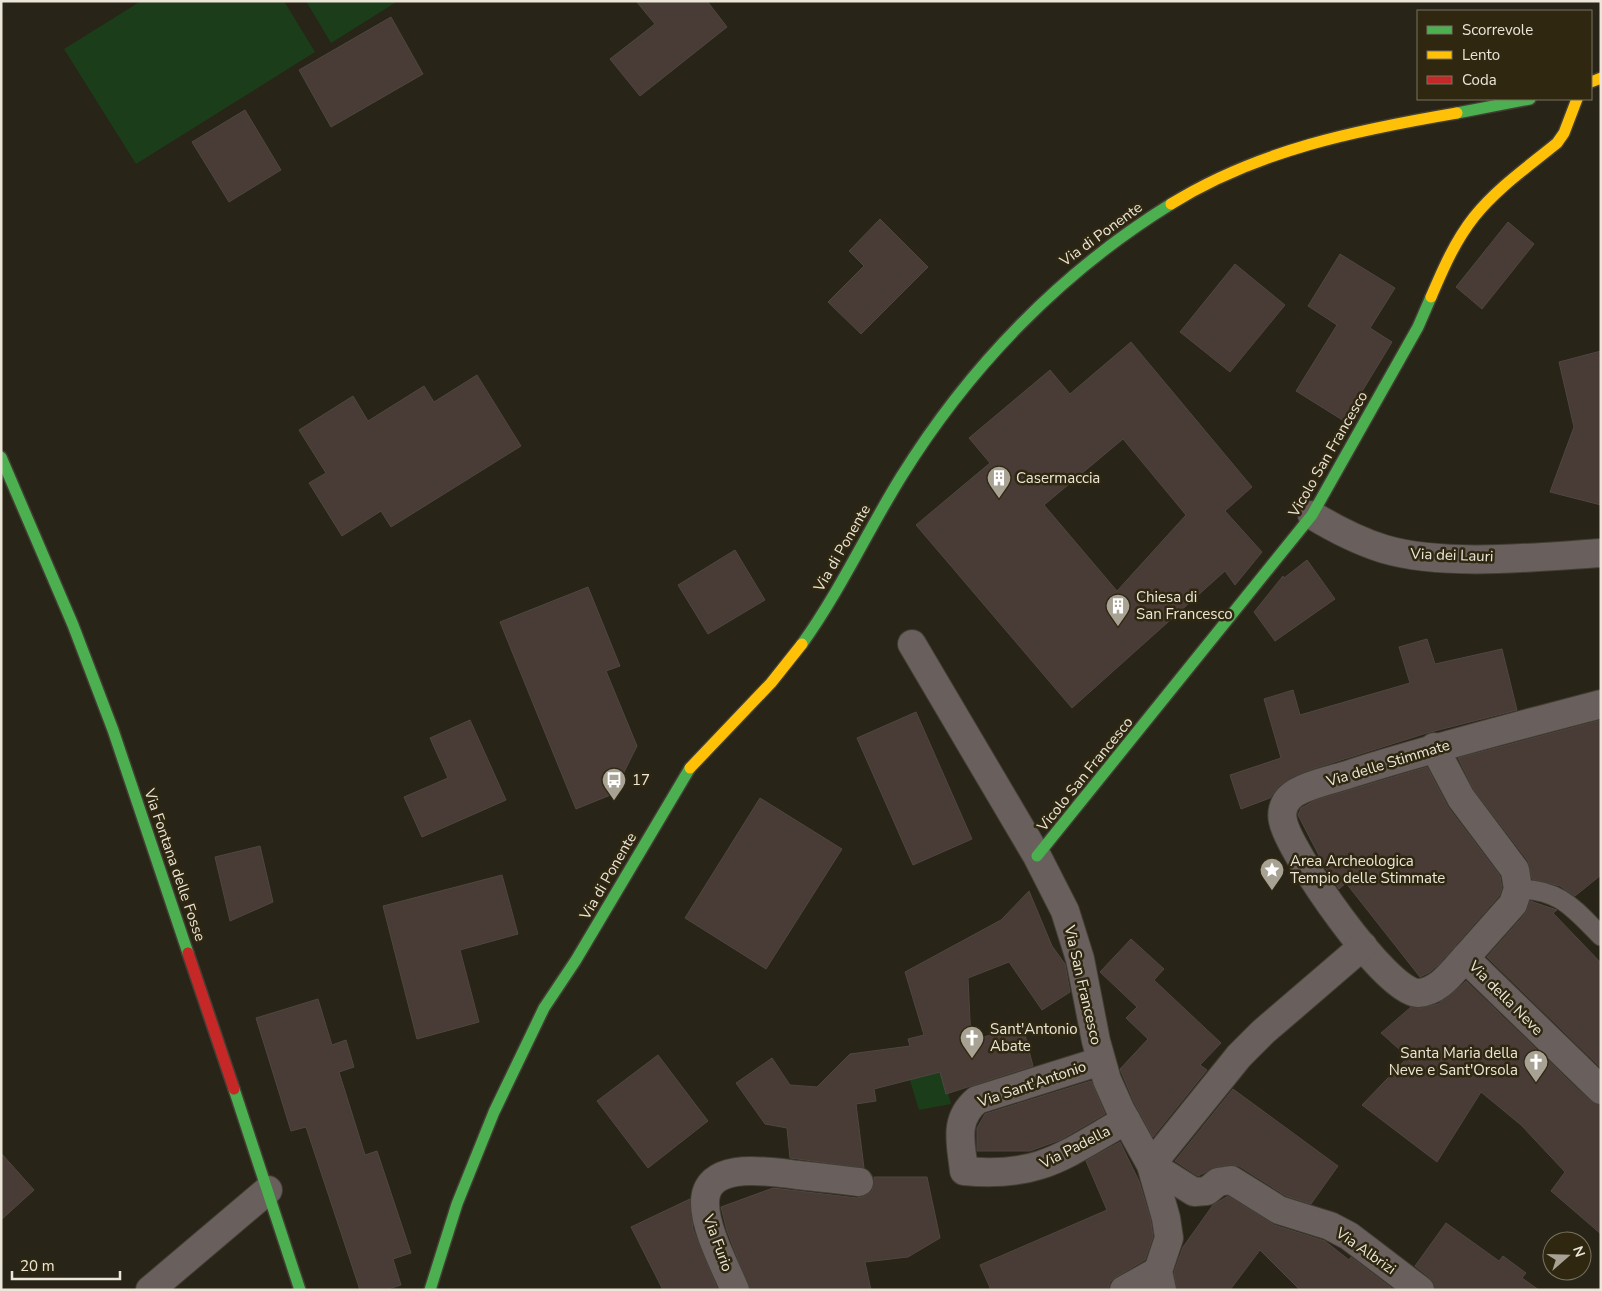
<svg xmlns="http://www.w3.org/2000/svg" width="1602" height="1291" viewBox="0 0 1602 1291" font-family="'Nunito Sans',sans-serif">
<rect width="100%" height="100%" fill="#282417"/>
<!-- green -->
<g fill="#1c3d1a">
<polygon points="141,1 284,1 315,52 136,164 64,49"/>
<polygon points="306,1 398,1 331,43"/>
<polygon points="934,1041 951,1104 919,1110 901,1051"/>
</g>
<!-- building -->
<g fill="#493b35" stroke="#4f4741" fill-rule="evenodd">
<polygon points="636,1 707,1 727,27 640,96 610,59 655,24"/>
<polygon points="391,17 423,74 331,127 299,70"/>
<polygon points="245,110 281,170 229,202 192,142"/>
<polygon points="880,219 928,267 861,334 828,302 864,266 849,251"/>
<polygon points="1508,222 1534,244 1482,309 1456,287"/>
<polygon points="1340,254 1395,288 1370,328 1392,342 1344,421 1296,391 1337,325 1308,306"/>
<polygon points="1235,264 1285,305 1230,372 1180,332"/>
<path d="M 1131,342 L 1252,487 L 1225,511 L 1262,552 L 1235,585 L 1225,571 L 1072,708 L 916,525 L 990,463 L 969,438 L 1050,370 L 1070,394 ZM 1123,439 L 1186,515 L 1117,591 L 1044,505 Z"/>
<polygon points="1601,351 1601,505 1550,492 1574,427 1559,362"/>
<polygon points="477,375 521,446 391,527 381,511 342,536 309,483 326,473 299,430 353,396 368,421 424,386 434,402"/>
<polygon points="735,550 765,600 708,634 678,585"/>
<polygon points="1307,560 1335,599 1275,641 1254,612 1283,576 1284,578"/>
<polygon points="588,587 620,666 606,671 637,746 613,794 576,809 500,622"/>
<polygon points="1427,639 1435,664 1502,649 1517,710 1427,733 1306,771 1280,785 1270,798 1241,809 1230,775 1281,758 1264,699 1293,690 1300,715 1410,683 1399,647"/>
<polygon points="916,712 972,839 913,865 857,738"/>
<polygon points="470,720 506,800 422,837 404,797 448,778 430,738"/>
<polygon points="1601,720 1601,875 1575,896 1560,886 1532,879 1528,861 1474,790 1458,758"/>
<polygon points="1427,767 1448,807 1500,876 1502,888 1499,896 1439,964 1430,972 1420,977 1346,883 1339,889 1326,869 1298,815 1301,808 1316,800"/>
<polygon points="760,798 842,849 766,969 685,918"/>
<polygon points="260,846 273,902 230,921 215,857"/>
<polygon points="502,875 518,934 460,950 479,1022 417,1039 383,906"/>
<polygon points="1029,891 1052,946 1065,964 1070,992 1042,1010 1009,962 968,978 971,1040 1023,1027 1033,1066 946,1094 940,1072 874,1089 876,1101 856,1104 864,1168 790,1158 787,1128 765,1124 736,1083 772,1058 790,1085 817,1087 850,1054 910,1046 908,1039 924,1035 905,972 1001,920"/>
<polygon points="1530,901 1557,910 1553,913 1601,963 1601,1068 1487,957 1525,914"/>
<polygon points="1131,939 1164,969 1154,980 1221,1043 1200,1065 1207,1070 1153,1137 1134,1102 1120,1069 1148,1039 1126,1018 1137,1007 1100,972"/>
<polygon points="1466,981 1590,1101 1601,1105 1601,1234 1551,1191 1565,1172 1521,1125 1481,1092 1437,1162 1362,1105 1408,1057 1381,1033 1411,1007 1420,1008 1438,1004 1454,992"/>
<polygon points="318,999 332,1045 346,1040 354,1067 339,1072 365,1155 377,1151 411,1253 393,1259 401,1285 385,1290 360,1290 306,1127 291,1131 256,1018"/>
<polygon points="658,1055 708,1121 648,1168 597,1101"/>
<polygon points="1091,1081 1105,1114 1060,1140 1030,1151 977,1151 977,1128 985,1114"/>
<polygon points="1233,1089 1338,1166 1311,1204 1286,1196 1239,1166 1229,1165 1216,1167 1198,1176 1175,1161"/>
<polygon points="1120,1142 1139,1181 1151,1221 1153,1237 1145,1260 1116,1277 1110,1282 1108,1290 991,1290 980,1265 1107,1210 1086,1161"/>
<polygon points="1,1153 34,1190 1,1220"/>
<polygon points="874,1177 927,1177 940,1238 908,1257 865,1262 871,1290 750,1290 727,1231 721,1207 773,1188 857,1198 865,1196 872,1191"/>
<polygon points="1228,1196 1274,1225 1325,1241 1349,1260 1351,1257 1394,1290 1300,1290 1260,1250 1230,1290 1177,1290 1174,1272 1183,1247 1213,1205"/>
<polygon points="690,1199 693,1229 718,1290 663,1290 631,1227"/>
<polygon points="1446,1223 1499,1261 1503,1256 1526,1273 1522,1278 1539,1290 1435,1290 1430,1278 1415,1266"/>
</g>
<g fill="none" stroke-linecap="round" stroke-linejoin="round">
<defs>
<path id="lane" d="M 1518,889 C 1560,889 1574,909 1601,936"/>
<g id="street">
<path d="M 1312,515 C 1335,529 1358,541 1384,549 C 1445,567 1537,557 1601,553"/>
<polyline points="912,644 1037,856 1065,911 1080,959 1096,1041 1107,1080 1120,1109 1151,1165 1166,1218 1169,1238 1158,1271 1162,1290"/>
<path d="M 1601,704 C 1518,726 1435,747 1353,773 C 1337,779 1302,785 1290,797 C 1283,804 1281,813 1283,821 C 1289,852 1387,994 1418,993 C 1439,992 1452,972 1465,958 L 1601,1090"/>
<polyline points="1434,747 1461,798 1515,870 1518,889 1513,904 1465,958"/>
<polyline points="1363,946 1263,1032 1239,1056 1151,1165 1194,1192 1207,1191 1218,1182 1231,1180 1279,1210 1330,1226 1349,1236 1420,1290"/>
<path d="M 1101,1061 L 977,1100 C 953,1120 961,1143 964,1171 C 1039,1178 1063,1156 1126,1120"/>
<polyline points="150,1290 268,1190"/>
<path d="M 735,1290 C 725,1266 705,1229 705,1203 C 705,1159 771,1172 798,1175 C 819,1177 839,1180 859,1182"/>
<polyline points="1124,1290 1158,1271"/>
</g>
<g id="fast">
<polyline points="1457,113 1530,99"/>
<polyline points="1,457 73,625 113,730 188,953"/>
<path d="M 802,644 C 840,591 867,532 901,477 C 969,367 1061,272 1171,204"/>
<polyline points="1037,856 1312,515 1418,327 1431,297"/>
<polyline points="234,1089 300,1290"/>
<polyline points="430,1290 457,1204 494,1112 544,1008 576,960 690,768"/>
</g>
<g id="slow">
<polyline points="1591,82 1601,78"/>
<path d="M 1171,204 C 1258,150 1357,130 1457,113"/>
<path d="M 1431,297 C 1443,269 1455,241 1474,217 C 1497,188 1529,166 1557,143 L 1564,133 L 1577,99"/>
<polyline points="690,768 771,683 802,644"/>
</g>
<polyline id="jam" points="188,953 234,1089"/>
</defs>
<!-- lane casing -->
<use href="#lane" stroke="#423e34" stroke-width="21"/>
<!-- street casing -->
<use href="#street" stroke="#423e34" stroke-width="30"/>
<!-- fast casing -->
<use href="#fast" stroke="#423e34" stroke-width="14"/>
<!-- slow casing -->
<use href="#slow" stroke="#423e34" stroke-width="14"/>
<!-- jam casing -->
<use href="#jam" stroke="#423e34" stroke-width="14"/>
<!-- lane -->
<use href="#lane" stroke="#695f5d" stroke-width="19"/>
<!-- street -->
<use href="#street" stroke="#695f5d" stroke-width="28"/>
<!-- fast -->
<use href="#fast" stroke="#4caf50" stroke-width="11"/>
<!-- slow -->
<use href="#slow" stroke="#ffc107" stroke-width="11"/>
<!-- jam -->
<use href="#jam" stroke="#c62828" stroke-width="11"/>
</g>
<!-- icons -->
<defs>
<symbol id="building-pin" viewBox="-11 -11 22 30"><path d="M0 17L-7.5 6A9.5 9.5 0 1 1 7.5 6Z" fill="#a7a294" stroke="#2f2710"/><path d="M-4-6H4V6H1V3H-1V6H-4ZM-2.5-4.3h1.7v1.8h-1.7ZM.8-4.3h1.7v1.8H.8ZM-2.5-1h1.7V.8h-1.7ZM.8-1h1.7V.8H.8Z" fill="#fff"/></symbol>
<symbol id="bus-pin" viewBox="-11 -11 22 30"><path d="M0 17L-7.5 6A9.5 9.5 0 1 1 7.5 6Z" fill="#a7a294" stroke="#2f2710"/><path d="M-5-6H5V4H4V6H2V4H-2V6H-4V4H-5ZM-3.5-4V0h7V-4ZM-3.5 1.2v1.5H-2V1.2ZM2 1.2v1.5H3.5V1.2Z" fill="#fff"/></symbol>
<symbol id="sight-pin" viewBox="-11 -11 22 30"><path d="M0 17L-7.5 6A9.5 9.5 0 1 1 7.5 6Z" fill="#a7a294" stroke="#2f2710"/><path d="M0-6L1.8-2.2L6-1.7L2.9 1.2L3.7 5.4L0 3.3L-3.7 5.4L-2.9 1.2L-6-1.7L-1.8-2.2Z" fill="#fff"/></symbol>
<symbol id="church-pin" viewBox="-11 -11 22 30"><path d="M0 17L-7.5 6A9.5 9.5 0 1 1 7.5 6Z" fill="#a7a294" stroke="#2f2710"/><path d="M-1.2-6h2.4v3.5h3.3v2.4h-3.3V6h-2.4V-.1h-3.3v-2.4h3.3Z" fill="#fff"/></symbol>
</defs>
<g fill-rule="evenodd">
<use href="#building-pin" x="985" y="464" width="28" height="38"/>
<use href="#building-pin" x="1104" y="592" width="28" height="38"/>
<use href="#bus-pin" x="600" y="766" width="28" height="38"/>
<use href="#sight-pin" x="1258" y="856" width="28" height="38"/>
<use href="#church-pin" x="958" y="1024" width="28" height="38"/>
<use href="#church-pin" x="1522" y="1048" width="28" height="38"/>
</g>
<g text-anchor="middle" stroke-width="5" stroke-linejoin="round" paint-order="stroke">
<!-- street labels -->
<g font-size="15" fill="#ebe6d8" stroke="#2f2710">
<text transform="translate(1101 234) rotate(-36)" y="5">Via di Ponente</text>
<text transform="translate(1328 454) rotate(-60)" y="5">Vicolo San Francesco</text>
<text transform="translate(842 548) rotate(-60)" y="5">Via di Ponente</text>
<text transform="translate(1452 555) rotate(2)" y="5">Via dei Lauri</text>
<text transform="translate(1388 763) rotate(-17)" y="5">Via delle Stimmate</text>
<text transform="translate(1085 774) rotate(-51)" y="5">Vicolo San Francesco</text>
<text transform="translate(175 865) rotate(71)" y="5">Via Fontana delle Fosse</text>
<text transform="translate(608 876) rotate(-60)" y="5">Via di Ponente</text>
<text transform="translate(1083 985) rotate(77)" y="5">Via San Francesco</text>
<text transform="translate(1506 998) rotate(45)" y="5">Via della Neve</text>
<text transform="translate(1032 1084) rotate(-19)" y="5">Via Sant'Antonio</text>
<text transform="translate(1075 1147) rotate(-27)" y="5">Via Padella</text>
<text transform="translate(718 1243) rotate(70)" y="5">Via Furio</text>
<text transform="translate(1366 1251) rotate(35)" y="5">Via Albrizi</text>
</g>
<!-- poi labels -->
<g font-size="15" fill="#ebe6d8" stroke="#2f2710" text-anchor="start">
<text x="1016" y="483">Casermaccia</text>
<text x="1136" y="602">Chiesa di<tspan x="1136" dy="17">San Francesco</tspan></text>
<text x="632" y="785">17</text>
<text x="1290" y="866">Area Archeologica<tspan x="1290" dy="17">Tempio delle Stimmate</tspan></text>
<text x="990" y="1034">Sant'Antonio<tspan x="990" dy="17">Abate</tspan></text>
<text x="1518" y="1058" text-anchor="end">Santa Maria della<tspan x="1518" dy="17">Neve e Sant'Orsola</tspan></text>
</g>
</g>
<!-- border -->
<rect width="1602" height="1291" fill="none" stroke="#ebe6d8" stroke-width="5"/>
<!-- legend -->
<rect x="1417" y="10" width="175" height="90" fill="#2f2710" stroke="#7a7360"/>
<rect x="1427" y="26" width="25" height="8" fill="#4caf50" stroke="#7a7360"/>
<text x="1462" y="35" font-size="15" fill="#ebe6d8">Scorrevole</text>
<rect x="1427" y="51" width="25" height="8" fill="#ffc107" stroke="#7a7360"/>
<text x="1462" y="60" font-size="15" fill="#ebe6d8">Lento</text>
<rect x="1427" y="76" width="25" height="8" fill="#c62828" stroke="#7a7360"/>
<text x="1462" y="85" font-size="15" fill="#ebe6d8">Coda</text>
<!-- north arrow -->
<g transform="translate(1567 1256) rotate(70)"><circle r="24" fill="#2f2710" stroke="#7a7360"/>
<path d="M0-4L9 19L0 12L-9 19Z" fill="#a7a294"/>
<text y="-8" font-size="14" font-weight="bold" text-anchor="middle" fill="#ebe6d8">N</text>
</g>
<!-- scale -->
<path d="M12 1271v8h108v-8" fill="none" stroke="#ebe6d8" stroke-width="2.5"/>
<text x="20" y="1271" font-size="15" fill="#ebe6d8" stroke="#2f2710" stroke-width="4" paint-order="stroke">20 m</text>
</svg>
